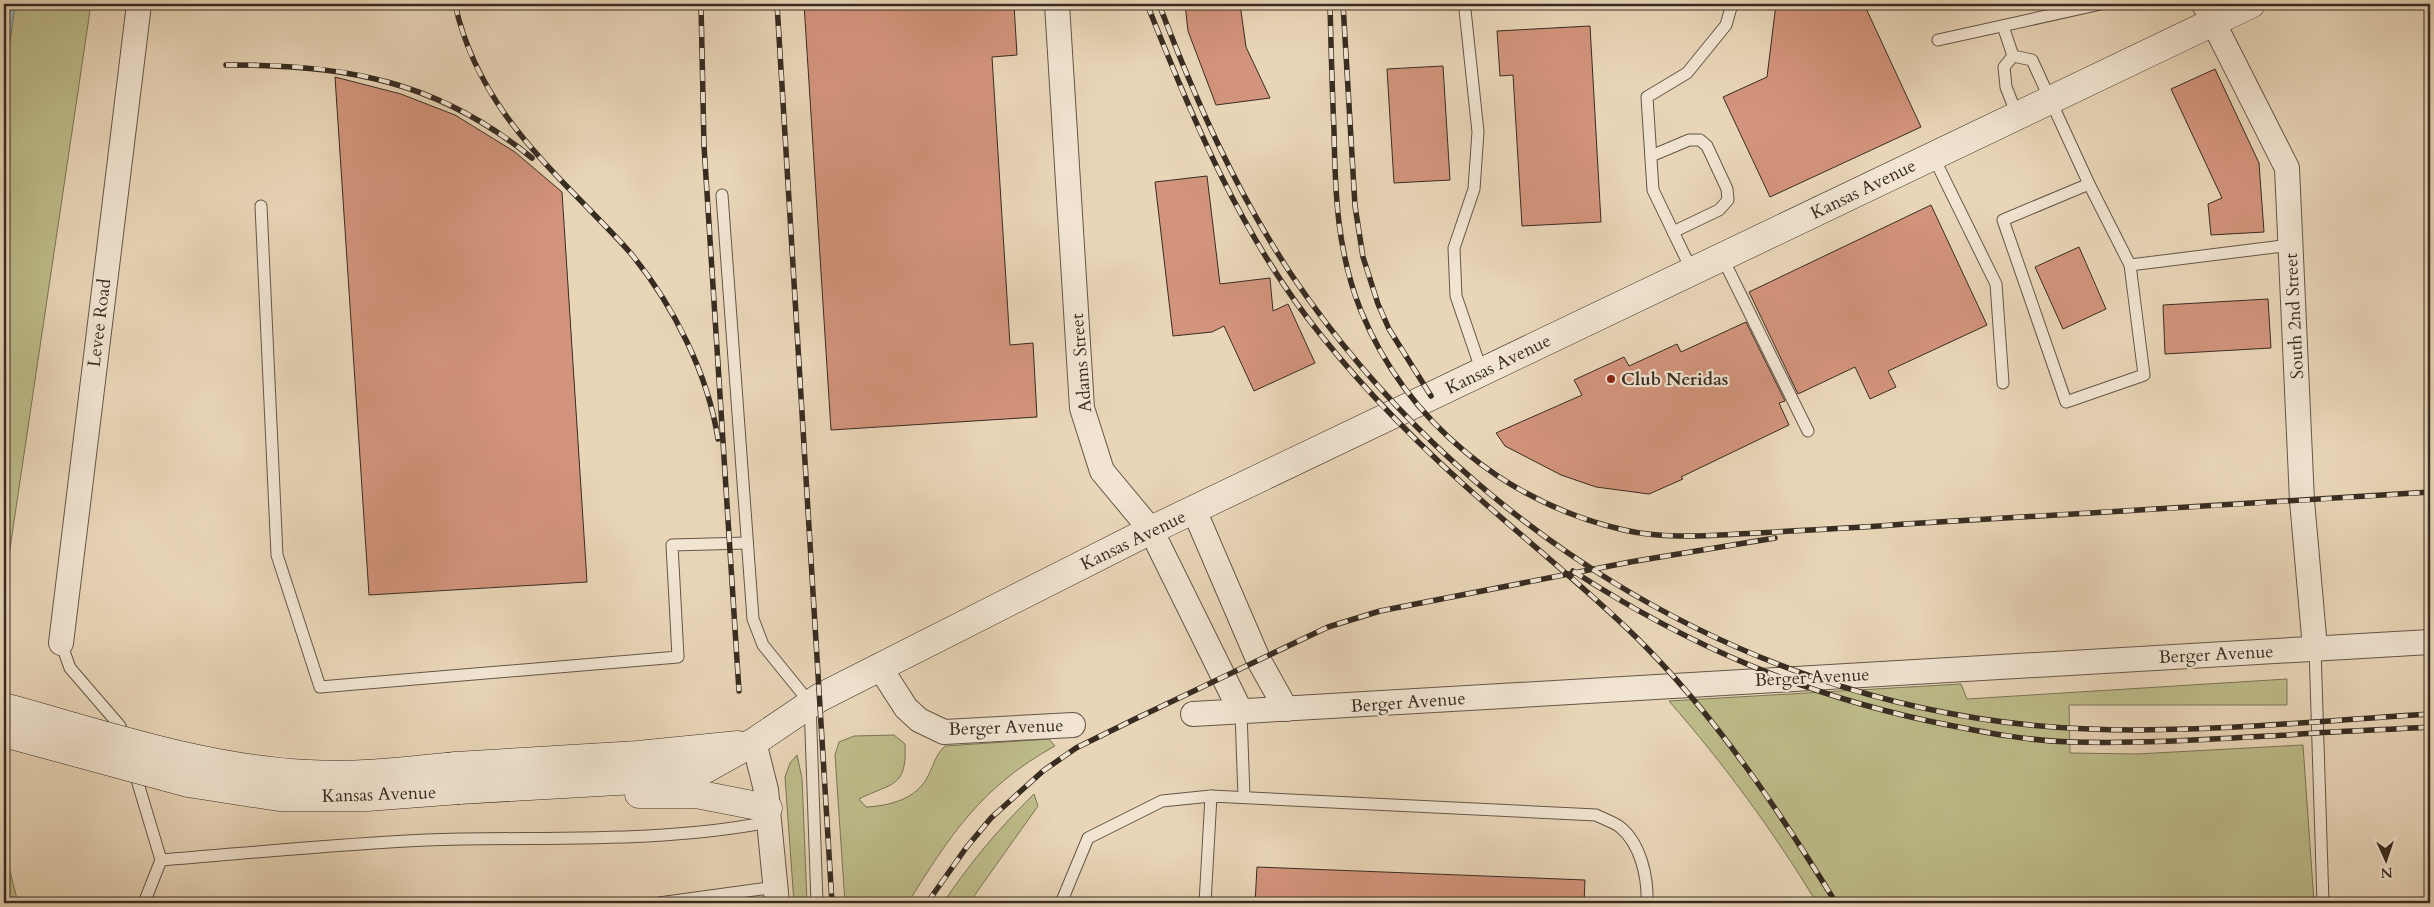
<svg xmlns="http://www.w3.org/2000/svg" width="2434" height="907" viewBox="0 0 2434 907" font-family="Cardo,serif">
<rect width="100%" height="100%" fill="#e9d6b8"/>
<filter id="stains"><feTurbulence type="fractalNoise" baseFrequency=".004" numOctaves="4"/><feColorMatrix values="0 0 0 0 .2 0 0 0 0 .09 0 0 0 0 .02 0 0 0 .5 -.17"/></filter>
<radialGradient id="worn" r=".72"><stop offset=".6" stop-color="#630" stop-opacity="0"/><stop offset="1" stop-color="#630" stop-opacity=".3"/></radialGradient>
<!-- green -->
<g fill="#bdbc8a" stroke="#7a7456">
<polygon points="15,4 91,4 5,582 4,648 4,86"/>
<path d="M 2287,679 L 2287,705 L 2069,705 L 2070,753 L 2137,754 L 2303,745 L 2314,903 L 1817,903 C 1771,828 1727,768 1669,701 L 1961,684 L 1967,699 Z"/>
<path d="M 894,735 L 905,744 C 907,788 893,782 859,799 L 866,807 C 889,806 917,799 928,776 C 935,763 934,757 945,746 L 1049,739 L 1055,746 C 982,786 950,835 908,903 L 845,903 L 835,755 L 839,742 L 854,736 Z"/>
<polygon points="797,755 802,778 807,903 794,903 785,777 790,763"/>
<path d="M 1034,794 L 1038,806 L 969,903 L 943,903 C 970,863 999,828 1034,794 Z"/>
<polygon points="4,798 8,863 18,903 4,903"/>
</g>
<!-- water -->
<polygon fill="#9cb6ba" stroke="#747f7d" points="4,4 15,4 4,86"/>
<!-- building -->
<g fill="#d2947c" stroke="#382c22">
<polygon points="804,4 1014,4 1017,55 992,57 1010,345 1033,343 1037,417 831,430"/>
<polygon points="1185,4 1240,4 1246,47 1270,98 1216,105 1188,31"/>
<polygon points="1776,4 1864,4 1921,127 1770,197 1723,97 1767,77"/>
<polygon points="1590,26 1601,222 1522,226 1513,75 1500,76 1497,31"/>
<polygon points="1443,66 1450,180 1394,183 1387,69"/>
<polygon points="2215,69 2259,163 2264,232 2211,235 2208,204 2222,198 2171,89"/>
<polygon points="335,77 401,94 455,115 515,152 562,192 587,582 369,595"/>
<polygon points="1207,176 1220,284 1270,278 1273,311 1288,304 1315,363 1254,391 1224,326 1212,332 1173,336 1155,182"/>
<polygon points="1931,205 1987,325 1888,371 1896,387 1870,399 1855,367 1798,394 1749,292"/>
<polygon points="2079,247 2106,309 2063,329 2035,267"/>
<polygon points="2268,299 2271,348 2165,354 2163,305"/>
<polygon points="1746,322 1785,401 1779,403 1789,425 1681,477 1683,479 1649,494 1596,487 1561,475 1505,446 1496,433 1582,395 1574,380 1624,357 1629,366 1677,344 1681,352"/>
<polygon points="1257,867 1585,880 1584,903 1255,903"/>
</g>
<g fill="none" stroke-linecap="round" stroke-linejoin="round">
<defs>
<g id="lane">
<polyline points="1465,10 1478,132 1474,189 1454,248 1456,296 1482,372"/>
<polyline points="2003,26 2013,56"/>
<polyline points="1938,40 2101,4"/>
<polyline points="2017,115 2006,87 2004,67 2013,56 2032,60 2089,184 2130,265 2144,375 2066,402 2003,220 2089,184"/>
<polyline points="1651,156 1689,140 1700,140 1707,146 1727,189 1728,200 1719,210 1673,232"/>
<polyline points="1933,156 1996,284 2003,383"/>
<polyline points="722,195 753,619 763,645 810,703 817,903"/>
<polyline points="261,206 277,555 320,687 678,657 672,545 747,543"/>
<polyline points="1722,257 1808,431"/>
<polyline points="2130,265 2291,245"/>
<polyline points="1692,271 1653,190 1647,97 1687,73 1726,25 1732,4"/>
<polyline points="61,643 70,668 120,726 124,738"/>
<polyline points="2315,648 2323,903"/>
<polyline points="1241,712 1244,797"/>
<polyline points="134,770 161,860"/>
<path d="M 161,860 C 249,853 338,844 426,840 C 540,836 657,844 769,822"/>
<polyline points="144,903 161,860"/>
<polyline points="659,903 776,887"/>
<polyline points="1061,903 1088,838 1162,801 1211,796"/>
<path d="M 1205,903 L 1211,796 L 1596,815 C 1603,819 1614,822 1620,827 C 1641,844 1648,878 1647,903"/>
</g>
<g id="street">
<polyline points="1057,4 1082,408 1102,471 1151,530 1241,712"/>
<polyline points="2204,4 2287,168 2302,501 2315,648"/>
<polyline points="1194,510 1258,659 1286,709"/>
<polyline points="61,643 139,4"/>
<polyline points="879,666 906,708 919,720 944,732 1073,725"/>
<polyline points="1193,714 2430,642"/>
<polyline points="754,742 766,790 777,903"/>
</g>
<g id="secondary">
<polyline points="456,766 638,755 738,745"/>
<polyline points="459,790 635,780 700,772 754,742 819,698 1151,530 2251,4"/>
<polyline points="639,794 696,794 768,808"/>
</g>
</defs>
<!-- lane casing -->
<use href="#lane" stroke="#645648" stroke-width="13"/>
<!-- street casing -->
<use href="#street" stroke="#645648" stroke-width="26"/>
<!-- secondary casing -->
<use href="#secondary" stroke="#382c22" stroke-width="29"/>
<!-- lane -->
<use href="#lane" stroke="#f1e4d1" stroke-width="11"/>
<!-- street -->
<use href="#street" stroke="#f1e4d1" stroke-width="24"/>
<!-- secondary -->
<use href="#secondary" stroke="#f1e4d1" stroke-width="28"/>
<defs>
<g id="rail">
<path d="M 455,4 C 474,90 526,145 586,206 C 602,223 618,238 633,256 C 674,307 708,374 718,439"/>
<polyline points="701,4 704,146 739,691"/>
<polyline points="777,4 832,903"/>
<path d="M 1147,4 C 1193,120 1241,236 1320,334 C 1371,398 1428,454 1489,507 C 1538,550 1589,591 1636,637 C 1715,715 1778,809 1836,903"/>
<path d="M 1159,4 C 1195,99 1236,192 1293,277 C 1459,522 1734,696 2030,725 C 2162,738 2298,722 2430,714"/>
<path d="M 1330,4 C 1331,46 1332,88 1334,130 C 1335,192 1337,252 1361,311 C 1407,423 1507,503 1624,530 C 1667,540 1713,535 1757,533 C 1807,530 1856,528 1905,524 C 2080,513 2255,504 2430,492"/>
<polyline points="1343,4 1355,206 1363,257 1378,304 1389,329 1431,396"/>
<path d="M 226,65 C 345,64 438,81 532,158"/>
<path d="M 1573,571 C 1692,648 1808,697 1948,725 C 1988,733 2030,741 2072,742 C 2144,744 2215,739 2287,735 C 2335,731 2383,730 2430,727"/>
<polyline points="927,903 966,848 991,818 1043,771 1076,748 1135,719 1328,627 1380,611 1630,562 1775,538"/>
</g>
</defs>
<!-- rail casing -->
<use href="#rail" stroke="#382c22" stroke-width="5.5"/>
<!-- rail -->
<use href="#rail" stroke="#f1e4d1" stroke-width="4" stroke-dasharray="11" stroke-linecap="butt"/>
<defs>
<g id="secondary-bridge">
<path d="M 4,707 C 103,734 204,769 308,774 C 358,777 407,771 456,766"/>
<polyline points="4,733 188,783 279,797 367,797 459,790"/>
</g>
</defs>
<!-- secondary-bridge casing -->
<use href="#secondary-bridge" stroke="#382c22" stroke-width="29" stroke-linecap="butt"/>
<!-- secondary-bridge -->
<use href="#secondary-bridge" stroke="#f1e4d1" stroke-width="28"/>
</g>
<!-- markers -->
<circle fill="#8f2418" stroke="#f1e4d1" stroke-width="2" cx="1611" cy="379" r="5"/>
<g text-anchor="middle" stroke-width="4.5" stroke-linejoin="round" paint-order="stroke">
<!-- street labels -->
<g font-size="18" fill="#382c22" stroke="#f1e4d1">
<text transform="translate(1863 189) rotate(-26)" y="6">Kansas Avenue</text>
<text transform="translate(2294 316) rotate(-93)" y="6">South 2nd Street</text>
<text transform="translate(99 323) rotate(-83)" y="6">Levee Road</text>
<text transform="translate(1081 363) rotate(-95)" y="6">Adams Street</text>
<text transform="translate(1498 364) rotate(-26)" y="6">Kansas Avenue</text>
<text transform="translate(1133 540) rotate(-26)" y="6">Kansas Avenue</text>
<text transform="translate(2216 654) rotate(-3)" y="6">Berger Avenue</text>
<text transform="translate(1812 677) rotate(-3)" y="6">Berger Avenue</text>
<text transform="translate(1408 702) rotate(-4)" y="6">Berger Avenue</text>
<text transform="translate(1006 727) rotate(-2)" y="6">Berger Avenue</text>
<text transform="translate(379 794) rotate(-2)" y="6">Kansas Avenue</text>
</g>
<!-- poi labels -->
<g font-size="18" font-weight="bold" fill="#382c22" stroke="#f1e4d1" text-anchor="start">
<text x="1621" y="385">Club Neridas</text>
</g>
</g>
<!-- margin -->
<rect width="2434" height="907" fill="none" stroke="#e9d6b8" stroke-width="20"/>
<rect x="5" y="5" width="2424" height="897" fill="none" stroke="#382c22" stroke-width="2.5"/>
<rect x="10" y="10" width="2414" height="887" fill="none" stroke="#382c22"/>
<!-- north arrow -->
<g transform="translate(2386 860) rotate(177)" stroke="#f1e4d1" stroke-width="4" paint-order="stroke">
<path d="M0-4L9 19L0 12L-9 19Z" fill="#382c22"/>
<text y="-8" font-size="14" font-weight="bold" text-anchor="middle" fill="#382c22">N</text>
</g>
<rect width="100%" height="100%" filter="url(#stains)"/>
<rect width="100%" height="100%" fill="url(#worn)"/>
</svg>
